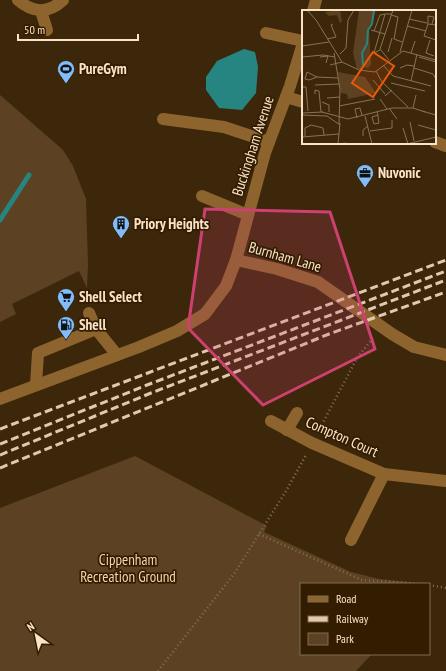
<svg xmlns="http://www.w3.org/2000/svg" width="446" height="671" viewBox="0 0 446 671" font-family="'PT Sans Narrow',sans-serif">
<rect width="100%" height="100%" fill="#3d270a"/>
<!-- green -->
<g fill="#5c4222">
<polygon points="0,95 63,150 73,166 86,199 88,264 87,288 79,271 12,304 16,314 0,322"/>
<polygon points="135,456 267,526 264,532 351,572 379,579 426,584 301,584 301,654 372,654 356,671 0,671 0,508"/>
</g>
<!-- water -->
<polygon fill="#268580" points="244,49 255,52 258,67 256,93 242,110 219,108 206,90 206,77 217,61"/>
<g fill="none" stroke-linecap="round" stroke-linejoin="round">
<!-- stream -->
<polyline stroke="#268580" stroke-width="5" points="0,220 29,175"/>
<!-- path -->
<g stroke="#866f53" stroke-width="2.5" stroke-dasharray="1 3" stroke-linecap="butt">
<polyline points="318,432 357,358 373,338"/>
<polyline points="259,534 362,580 426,584"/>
<polyline points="429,585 446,588"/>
<polyline points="158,671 234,574 286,491 306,455"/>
</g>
<!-- minor -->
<g stroke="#8e642e" stroke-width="12">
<path d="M 18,0 C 33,13 48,14 63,0"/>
<polyline points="41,11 47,30"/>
<polyline points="313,11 316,0"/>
<polyline points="266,33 303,41"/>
<polyline points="286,97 303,102"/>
<polyline points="163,119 224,127 269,142"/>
<polyline points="435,142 446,146"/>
<polyline points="202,196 248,215"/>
<polyline points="236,260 277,269 318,282 392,334 414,347 446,355"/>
<polyline points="89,313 96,329"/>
<polyline points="36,385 38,353 96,329 117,355"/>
<polyline points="0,399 139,347 177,331 205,314 226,286 236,260 265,153 290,86 303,43"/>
<polyline points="271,421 312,443 384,474 446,481"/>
<polyline points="287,430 297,413"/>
<polyline points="351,540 384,474"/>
</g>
<!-- rail -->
<g stroke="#e1c9ae" stroke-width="3" stroke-dasharray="8 4" stroke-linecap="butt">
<polyline points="0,429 446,260"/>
<polyline points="0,444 147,385 446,271"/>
<polyline points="0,455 151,393 446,280"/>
<polyline points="0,468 329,334 446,292"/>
</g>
</g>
<!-- marked area -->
<path fill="#cd4171" fill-opacity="0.2" stroke="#cd4171" stroke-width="3" stroke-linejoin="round" d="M 205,209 L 330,212 L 375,349 L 263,405 L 188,328 Z"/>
<!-- icons -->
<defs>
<symbol id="stadium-pin" viewBox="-11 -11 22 30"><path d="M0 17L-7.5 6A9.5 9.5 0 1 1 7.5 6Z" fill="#81bdfa" stroke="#321d01"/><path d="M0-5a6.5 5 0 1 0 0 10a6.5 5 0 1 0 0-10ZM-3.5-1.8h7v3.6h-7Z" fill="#111"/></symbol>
<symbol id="office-pin" viewBox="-11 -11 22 30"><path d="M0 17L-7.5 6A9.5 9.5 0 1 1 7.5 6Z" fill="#81bdfa" stroke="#321d01"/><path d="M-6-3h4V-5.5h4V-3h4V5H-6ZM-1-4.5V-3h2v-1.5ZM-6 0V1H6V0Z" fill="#111"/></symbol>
<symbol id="building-pin" viewBox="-11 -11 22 30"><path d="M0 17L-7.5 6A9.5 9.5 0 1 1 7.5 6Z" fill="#81bdfa" stroke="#321d01"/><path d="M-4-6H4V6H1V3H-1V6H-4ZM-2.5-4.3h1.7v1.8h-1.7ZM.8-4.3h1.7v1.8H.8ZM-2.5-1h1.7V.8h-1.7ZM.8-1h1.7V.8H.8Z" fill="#111"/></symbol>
<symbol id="supermarket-pin" viewBox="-11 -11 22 30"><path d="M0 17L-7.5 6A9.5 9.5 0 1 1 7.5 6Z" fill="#81bdfa" stroke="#321d01"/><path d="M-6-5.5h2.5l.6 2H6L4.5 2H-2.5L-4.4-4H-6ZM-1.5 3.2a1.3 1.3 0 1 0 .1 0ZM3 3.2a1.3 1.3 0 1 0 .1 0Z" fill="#111"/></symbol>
<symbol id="fuel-pin" viewBox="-11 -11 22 30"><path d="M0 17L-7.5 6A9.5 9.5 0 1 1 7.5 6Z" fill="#81bdfa" stroke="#321d01"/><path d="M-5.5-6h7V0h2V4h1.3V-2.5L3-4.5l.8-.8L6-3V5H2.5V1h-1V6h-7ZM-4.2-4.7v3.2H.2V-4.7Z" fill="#111"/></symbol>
</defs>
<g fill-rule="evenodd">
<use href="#stadium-pin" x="56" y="59" width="20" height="27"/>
<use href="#office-pin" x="355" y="163" width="20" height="27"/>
<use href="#building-pin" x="111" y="214" width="20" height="27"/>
<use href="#supermarket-pin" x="56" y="287" width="20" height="27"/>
<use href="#fuel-pin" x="56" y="315" width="20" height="27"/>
</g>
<g text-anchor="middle" stroke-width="3.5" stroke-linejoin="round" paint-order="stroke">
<!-- poi labels -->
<g font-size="15" font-weight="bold" fill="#fbe3c8" stroke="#321d01" text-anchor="start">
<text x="79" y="74">PureGym</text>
<text x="378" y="178">Nuvonic</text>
<text x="134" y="229">Priory Heights</text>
<text x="79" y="302">Shell Select</text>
<text x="79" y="330">Shell</text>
</g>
<!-- street labels -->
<g font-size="15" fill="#fbe3c8" stroke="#321d01">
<text transform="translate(253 146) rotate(-72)" y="5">Buckingham Avenue</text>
<text transform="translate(285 257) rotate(16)" y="5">Burnham Lane</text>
<text transform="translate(342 437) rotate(24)" y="5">Compton Court</text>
</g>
<!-- park labels -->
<g font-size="15" fill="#f9d4aa" stroke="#321d01">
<text x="128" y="565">Cippenham<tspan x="128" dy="17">Recreation Ground</tspan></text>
</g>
</g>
<!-- overview -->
<g transform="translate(302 10)">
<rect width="134" height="134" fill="#3d270a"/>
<path d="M 38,0 L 40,12 L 38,13 L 35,5 L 27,6 L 23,2 ZM 57,0 L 74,0 L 67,20 L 69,54 L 66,58 L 62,57 L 60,59 L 55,59 L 51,43 ZM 36,62 L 63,67 L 74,83 L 46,89 L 45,84 L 39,83 Z" fill="#5c4222"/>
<path fill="none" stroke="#268580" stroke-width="2" d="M 61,55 L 60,43 L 65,34 L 66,20 L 70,14 L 72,0"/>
<path fill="none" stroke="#897256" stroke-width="1" d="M 5,0 L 14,10 L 40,52 L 57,60 L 73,62 L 101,41 L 134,50M 89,5 L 96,7 L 92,29 L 100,32M 107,9 L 125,13M 126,14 L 126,6 L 132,7 L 130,14M 134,15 L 126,14 L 122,26 L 134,30M 105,16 L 124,21M 69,20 L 83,24M 72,21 L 78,5 L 83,4M 25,29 L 34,27 L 29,15 L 31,14M 128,30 L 124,43 L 132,46M 0,36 L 27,32M 78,40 L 72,43 L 83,4 L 89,4M 86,42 L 90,28M 98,42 L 110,0M 32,43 L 38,79 L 37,114M 109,43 L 113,31M 38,44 L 44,38 L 46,10 L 52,0M 0,47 L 21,45 L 33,47M 18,47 L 26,46 L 24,53M 117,47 L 134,52M 87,50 L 78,39 L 91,0M 28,55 L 40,52M 81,55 L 91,66 L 129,76M 98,58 L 105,55 L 112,56M 112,58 L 131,64 L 134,69M 74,61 L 80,72 L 106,97M 15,67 L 7,70 L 3,69 L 5,62 L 15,67 L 36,68M 71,70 L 83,84M 109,71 L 115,44M 89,73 L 123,81M 13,75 L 37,74M 1,77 L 4,77 L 6,101M 13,84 L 13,80 L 17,81 L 19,102M 85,84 L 83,86 L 90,80M 25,88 L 38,87M 78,89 L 85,99M 20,92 L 27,95 L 27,102M 37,96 L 73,89M 87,98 L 95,109M 111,98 L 114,85M 120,101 L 134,105M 20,102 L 46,109 L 90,98 L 111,98 L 123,102M 75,102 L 76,105 L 76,107 L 77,113 L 72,114 L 70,107 L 76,105M 0,103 L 21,102M 0,105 L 25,106 L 38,115M 63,106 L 70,134M 55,108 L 53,99 L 58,98 L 60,105M 108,112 L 112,131M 38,113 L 36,134 L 44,133M 116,115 L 134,120M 101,118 L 106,134M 68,121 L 90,118 L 90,110M 3,126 L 3,118 L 9,115 L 21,118 L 22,125M 61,126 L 61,120 L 66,116M 0,127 L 37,124M 105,134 L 134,127"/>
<path fill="#e8590c" fill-opacity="0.15" stroke="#e8590c" stroke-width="2" d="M 71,42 L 92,56 L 71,87 L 50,73 Z"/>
<rect width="134" height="134" fill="none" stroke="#fbe3c8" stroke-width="2"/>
</g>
<!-- legend -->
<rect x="300" y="583" width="130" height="72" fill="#321d01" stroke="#826c51"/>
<rect x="308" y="596" width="20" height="6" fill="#8e642e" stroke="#826c51"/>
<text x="336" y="603" font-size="12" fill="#fbe3c8">Road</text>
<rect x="308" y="616" width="20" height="6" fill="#e1c9ae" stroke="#826c51"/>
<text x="336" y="623" font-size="12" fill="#fbe3c8">Railway</text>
<rect x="308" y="633" width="20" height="12" fill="#5c4222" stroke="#826c51"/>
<text x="336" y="643" font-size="12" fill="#fbe3c8">Park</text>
<!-- north arrow -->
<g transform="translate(36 635) rotate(327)" stroke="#321d01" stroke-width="3" paint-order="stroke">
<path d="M0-3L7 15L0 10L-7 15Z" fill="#fbe3c8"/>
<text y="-6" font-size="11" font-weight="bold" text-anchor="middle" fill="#fbe3c8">N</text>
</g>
<!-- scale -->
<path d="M18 34v6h120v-6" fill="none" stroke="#fbe3c8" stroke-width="2"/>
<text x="24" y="34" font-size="12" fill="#fbe3c8" stroke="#321d01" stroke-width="3" paint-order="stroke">50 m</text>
</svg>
